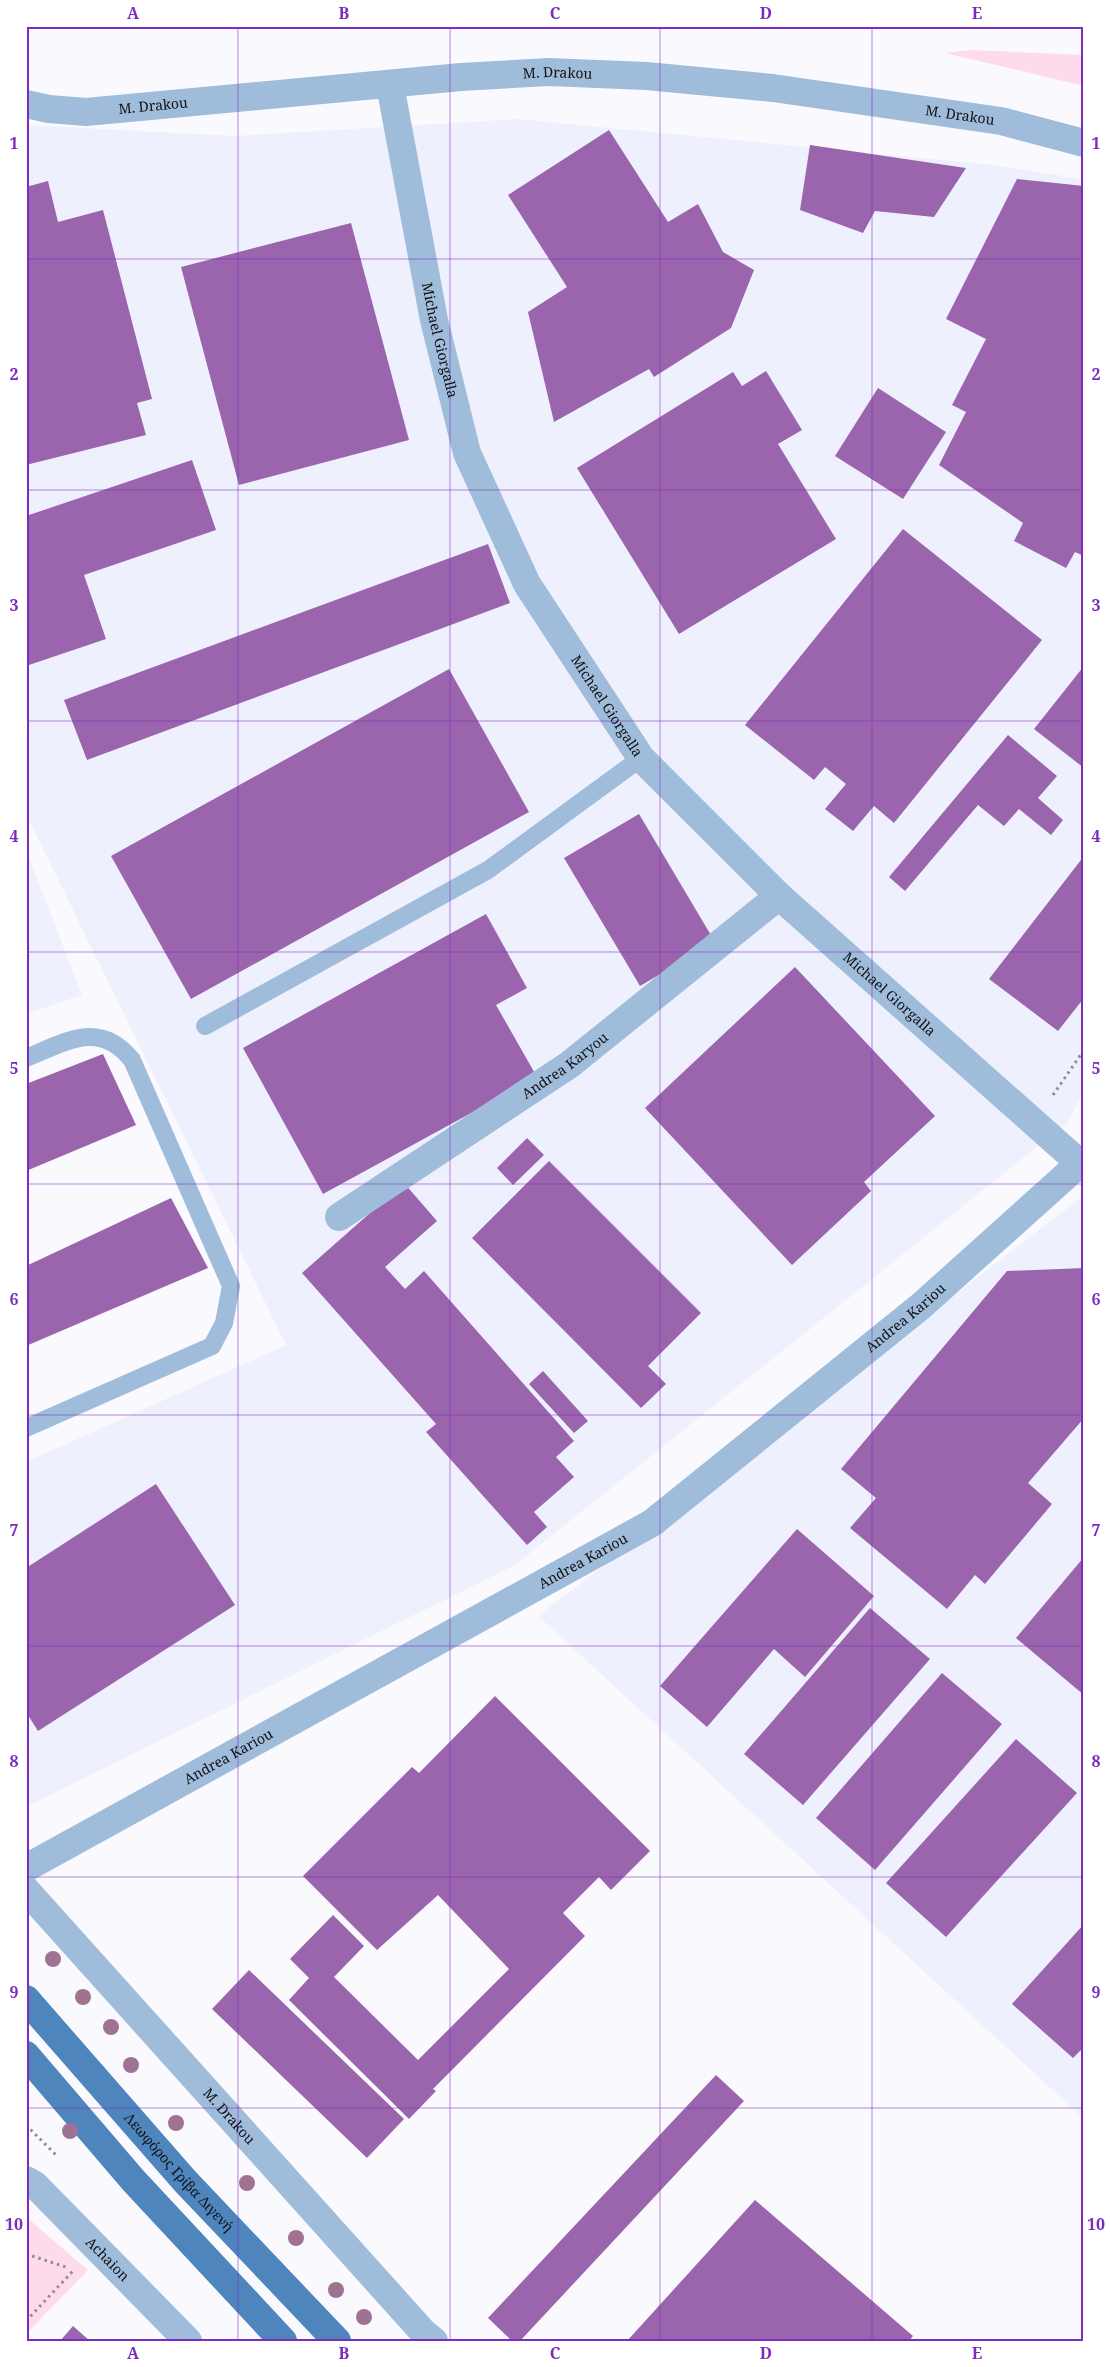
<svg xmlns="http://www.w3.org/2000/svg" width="1110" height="2367" viewBox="0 0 1110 2367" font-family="'Noto Serif',serif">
<rect width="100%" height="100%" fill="#fafafe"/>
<!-- built -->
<g fill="#eff0fd">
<polygon points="517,119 993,165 1076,178 1084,182 1084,1091 1067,1123 515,1565 26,1807 26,1462 286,1345 26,814 26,125 235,136"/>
<polygon points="26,850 82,995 26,1014"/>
<polygon points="1079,1199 1084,1203 1084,2119 538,1616"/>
</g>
<!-- green -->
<g fill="#fedbea">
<polygon points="970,50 1084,55 1084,86 945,53"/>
<polygon points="26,2217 88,2270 26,2334"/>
</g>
<!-- building -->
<g fill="#9a65ad">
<polygon points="609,130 668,222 698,204 723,252 754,270 731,328 654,377 649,369 554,422 528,312 567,287 508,195"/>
<polygon points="810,145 966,168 934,217 875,211 863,233 800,210"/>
<polygon points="1017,179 1084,186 1084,556 1075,552 1066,568 1014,541 1023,523 939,465 966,412 952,405 986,339 946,319"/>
<polygon points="48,181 58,222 103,210 152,399 137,403 146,435 26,465 26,187"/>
<polygon points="351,223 409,440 239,485 181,267"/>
<polygon points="766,371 802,430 778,444 836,539 679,634 577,468 733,372 742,386"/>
<polygon points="878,388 946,432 903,499 835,456"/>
<polygon points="192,460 216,530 84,575 106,639 26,666 26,516"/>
<polygon points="903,529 1042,640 894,823 874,806 853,831 825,809 846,784 825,767 814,780 745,725"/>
<polygon points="488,544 510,603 87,760 64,700"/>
<polygon points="1084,666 1084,768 1034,729"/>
<polygon points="449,669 529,812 191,999 111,856"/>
<polygon points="1008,735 1057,776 1038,798 1063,820 1051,835 1019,809 1004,826 978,805 905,891 889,877"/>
<polygon points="639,814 715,942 640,986 564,858"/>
<polygon points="1084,856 1084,998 1058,1031 989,979"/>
<polygon points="486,914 527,988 496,1005 537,1077 323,1194 243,1048"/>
<polygon points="795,967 935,1116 864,1182 871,1191 792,1265 645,1108"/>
<polygon points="103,1054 136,1125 26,1171 26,1084"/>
<polygon points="527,1138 544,1155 513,1185 497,1168"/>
<polygon points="549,1161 701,1313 648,1366 666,1384 641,1408 472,1238"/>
<polygon points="404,1183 437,1221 385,1267 405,1289 424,1271 574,1441 556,1457 574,1477 534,1512 547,1527 527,1545 426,1432 436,1424 302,1273"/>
<polygon points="171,1198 208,1268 26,1346 26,1266"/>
<polygon points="1084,1268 1084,1418 1028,1483 1052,1504 985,1584 975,1575 947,1609 850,1528 876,1498 841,1469 1007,1271"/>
<polygon points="543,1371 588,1421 574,1433 529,1384"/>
<polygon points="156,1484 235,1605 38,1731 26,1712 26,1568"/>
<polygon points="797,1529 874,1596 805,1677 774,1649 707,1727 660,1686"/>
<polygon points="1084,1557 1084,1695 1016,1638"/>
<polygon points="870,1608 930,1659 803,1805 744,1754"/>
<polygon points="942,1673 1002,1724 875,1870 816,1818"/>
<polygon points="495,1696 650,1851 611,1890 599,1877 563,1913 585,1936 433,2089 436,2091 409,2119 289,2000 309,1978 290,1959 333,1915 364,1946 334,1977 418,2060 509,1969 438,1895 377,1950 303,1876 412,1767 419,1773"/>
<polygon points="1016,1739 1077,1793 946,1937 886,1883"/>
<polygon points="1084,1924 1084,2047 1073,2058 1012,2004"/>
<polygon points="249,1970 404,2119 367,2158 212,2009"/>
<polygon points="716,2075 744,2101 520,2341 512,2341 488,2318"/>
<polygon points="755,2200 913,2336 909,2341 627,2341"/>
<polygon points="73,2326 90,2341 60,2341"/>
</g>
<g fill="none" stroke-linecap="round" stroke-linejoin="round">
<!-- path -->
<g stroke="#8e8e91" stroke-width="3" stroke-dasharray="2.5 4" stroke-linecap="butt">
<polyline points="1053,1095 1084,1050"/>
<polyline points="26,2125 57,2156"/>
<polyline points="26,2254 66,2267"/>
<polyline points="26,2321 73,2271"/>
</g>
<!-- service -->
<g stroke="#9fbcdb" stroke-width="18">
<polyline points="205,1026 488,870 641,758"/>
<path d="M 26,1058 C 66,1042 99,1019 132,1060 L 231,1286 L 224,1323 L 212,1346 L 26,1428"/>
</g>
<!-- minor -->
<g stroke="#9fbcdb" stroke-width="28">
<path id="s1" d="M 390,85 L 434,320 L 467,453 L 527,584 L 641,758 L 779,896 L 1084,1167"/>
<path id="s2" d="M 26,104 L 49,109 L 86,112 L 461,77 L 549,72 L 646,76 L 773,88 L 1001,121 L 1084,143"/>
<path id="s3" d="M 339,1217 L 569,1065 L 779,896"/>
<path id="s4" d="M 26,1868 L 652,1523 L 921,1306 L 1079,1164"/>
<path id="s5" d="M 26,1890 L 423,2332 L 434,2341"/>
<path id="s6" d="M 26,2180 L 35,2185 L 188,2341"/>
</g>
<!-- primary -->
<g stroke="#4e85bd" stroke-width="28">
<path id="s7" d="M 26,1999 L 185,2181 L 337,2341"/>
<polyline points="26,2055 133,2180 283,2341"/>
</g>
</g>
<!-- trees -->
<g fill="#9f7291">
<circle cx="53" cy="1959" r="8"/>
<circle cx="83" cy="1997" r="8"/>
<circle cx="111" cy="2027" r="8"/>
<circle cx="131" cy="2065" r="8"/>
<circle cx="176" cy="2123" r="8"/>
<circle cx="70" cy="2131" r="8"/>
<circle cx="247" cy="2183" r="8"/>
<circle cx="296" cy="2238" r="8"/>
<circle cx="336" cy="2290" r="8"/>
<circle cx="364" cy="2317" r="8"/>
</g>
<!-- grid -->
<path fill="none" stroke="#7b2cbf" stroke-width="1" stroke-opacity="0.55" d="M 238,26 L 238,2341M 450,26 L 450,2341M 660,26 L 660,2341M 872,26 L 872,2341M 26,259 L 1084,259M 26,490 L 1084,490M 26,721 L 1084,721M 26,952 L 1084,952M 26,1184 L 1084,1184M 26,1415 L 1084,1415M 26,1646 L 1084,1646M 26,1877 L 1084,1877M 26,2108 L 1084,2108"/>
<g text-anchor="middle" stroke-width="4" stroke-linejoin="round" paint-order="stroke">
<!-- street labels -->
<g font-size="14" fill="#111113" stroke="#fff">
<text dy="5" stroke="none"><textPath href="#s2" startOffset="534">M. Drakou</textPath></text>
<text dy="5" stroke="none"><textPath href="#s2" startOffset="128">M. Drakou</textPath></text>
<text dy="5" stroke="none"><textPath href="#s2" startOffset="939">M. Drakou</textPath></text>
<text dy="5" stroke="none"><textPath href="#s1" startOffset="260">Michael Giorgalla</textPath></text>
<text dy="5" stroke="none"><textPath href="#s1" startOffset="666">Michael Giorgalla</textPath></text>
<text dy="5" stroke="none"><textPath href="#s1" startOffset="1071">Michael Giorgalla</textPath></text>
<text dy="5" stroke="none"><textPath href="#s3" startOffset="272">Andrea Karyou</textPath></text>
<text dy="5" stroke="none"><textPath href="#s4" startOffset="1041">Andrea Kariou</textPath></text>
<text dy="5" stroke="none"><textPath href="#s4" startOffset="636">Andrea Kariou</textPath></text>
<text dy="5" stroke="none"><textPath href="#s4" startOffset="231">Andrea Kariou</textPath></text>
<text dy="5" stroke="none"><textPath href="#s5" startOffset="304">M. Drakou</textPath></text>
<text dy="5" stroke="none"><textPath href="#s7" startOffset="231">Λεωφόρος Γρίβα Διγενή</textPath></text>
<text dy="5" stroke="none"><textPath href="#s6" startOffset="114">Achaion</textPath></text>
</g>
</g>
<!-- border -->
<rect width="1110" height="2367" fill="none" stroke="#ffffff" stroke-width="55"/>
<rect x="28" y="28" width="1054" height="2312" fill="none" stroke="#7b2cbf" stroke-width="2"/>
<g font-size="16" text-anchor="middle" font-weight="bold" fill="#7b2cbf">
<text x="133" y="19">A</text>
<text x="344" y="19">B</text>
<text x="555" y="19">C</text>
<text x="766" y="19">D</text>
<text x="977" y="19">E</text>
<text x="14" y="149">1</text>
<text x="1096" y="149">1</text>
<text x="14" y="380">2</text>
<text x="1096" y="380">2</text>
<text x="14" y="611">3</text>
<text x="1096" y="611">3</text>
<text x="14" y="842">4</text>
<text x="1096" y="842">4</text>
<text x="14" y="1074">5</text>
<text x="1096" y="1074">5</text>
<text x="14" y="1305">6</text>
<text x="1096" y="1305">6</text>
<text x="14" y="1536">7</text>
<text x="1096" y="1536">7</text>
<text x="14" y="1767">8</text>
<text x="1096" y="1767">8</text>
<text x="14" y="1998">9</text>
<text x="1096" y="1998">9</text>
<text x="14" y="2230">10</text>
<text x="1096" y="2230">10</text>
<text x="133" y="2359">A</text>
<text x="344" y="2359">B</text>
<text x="555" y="2359">C</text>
<text x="766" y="2359">D</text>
<text x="977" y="2359">E</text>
</g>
</svg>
